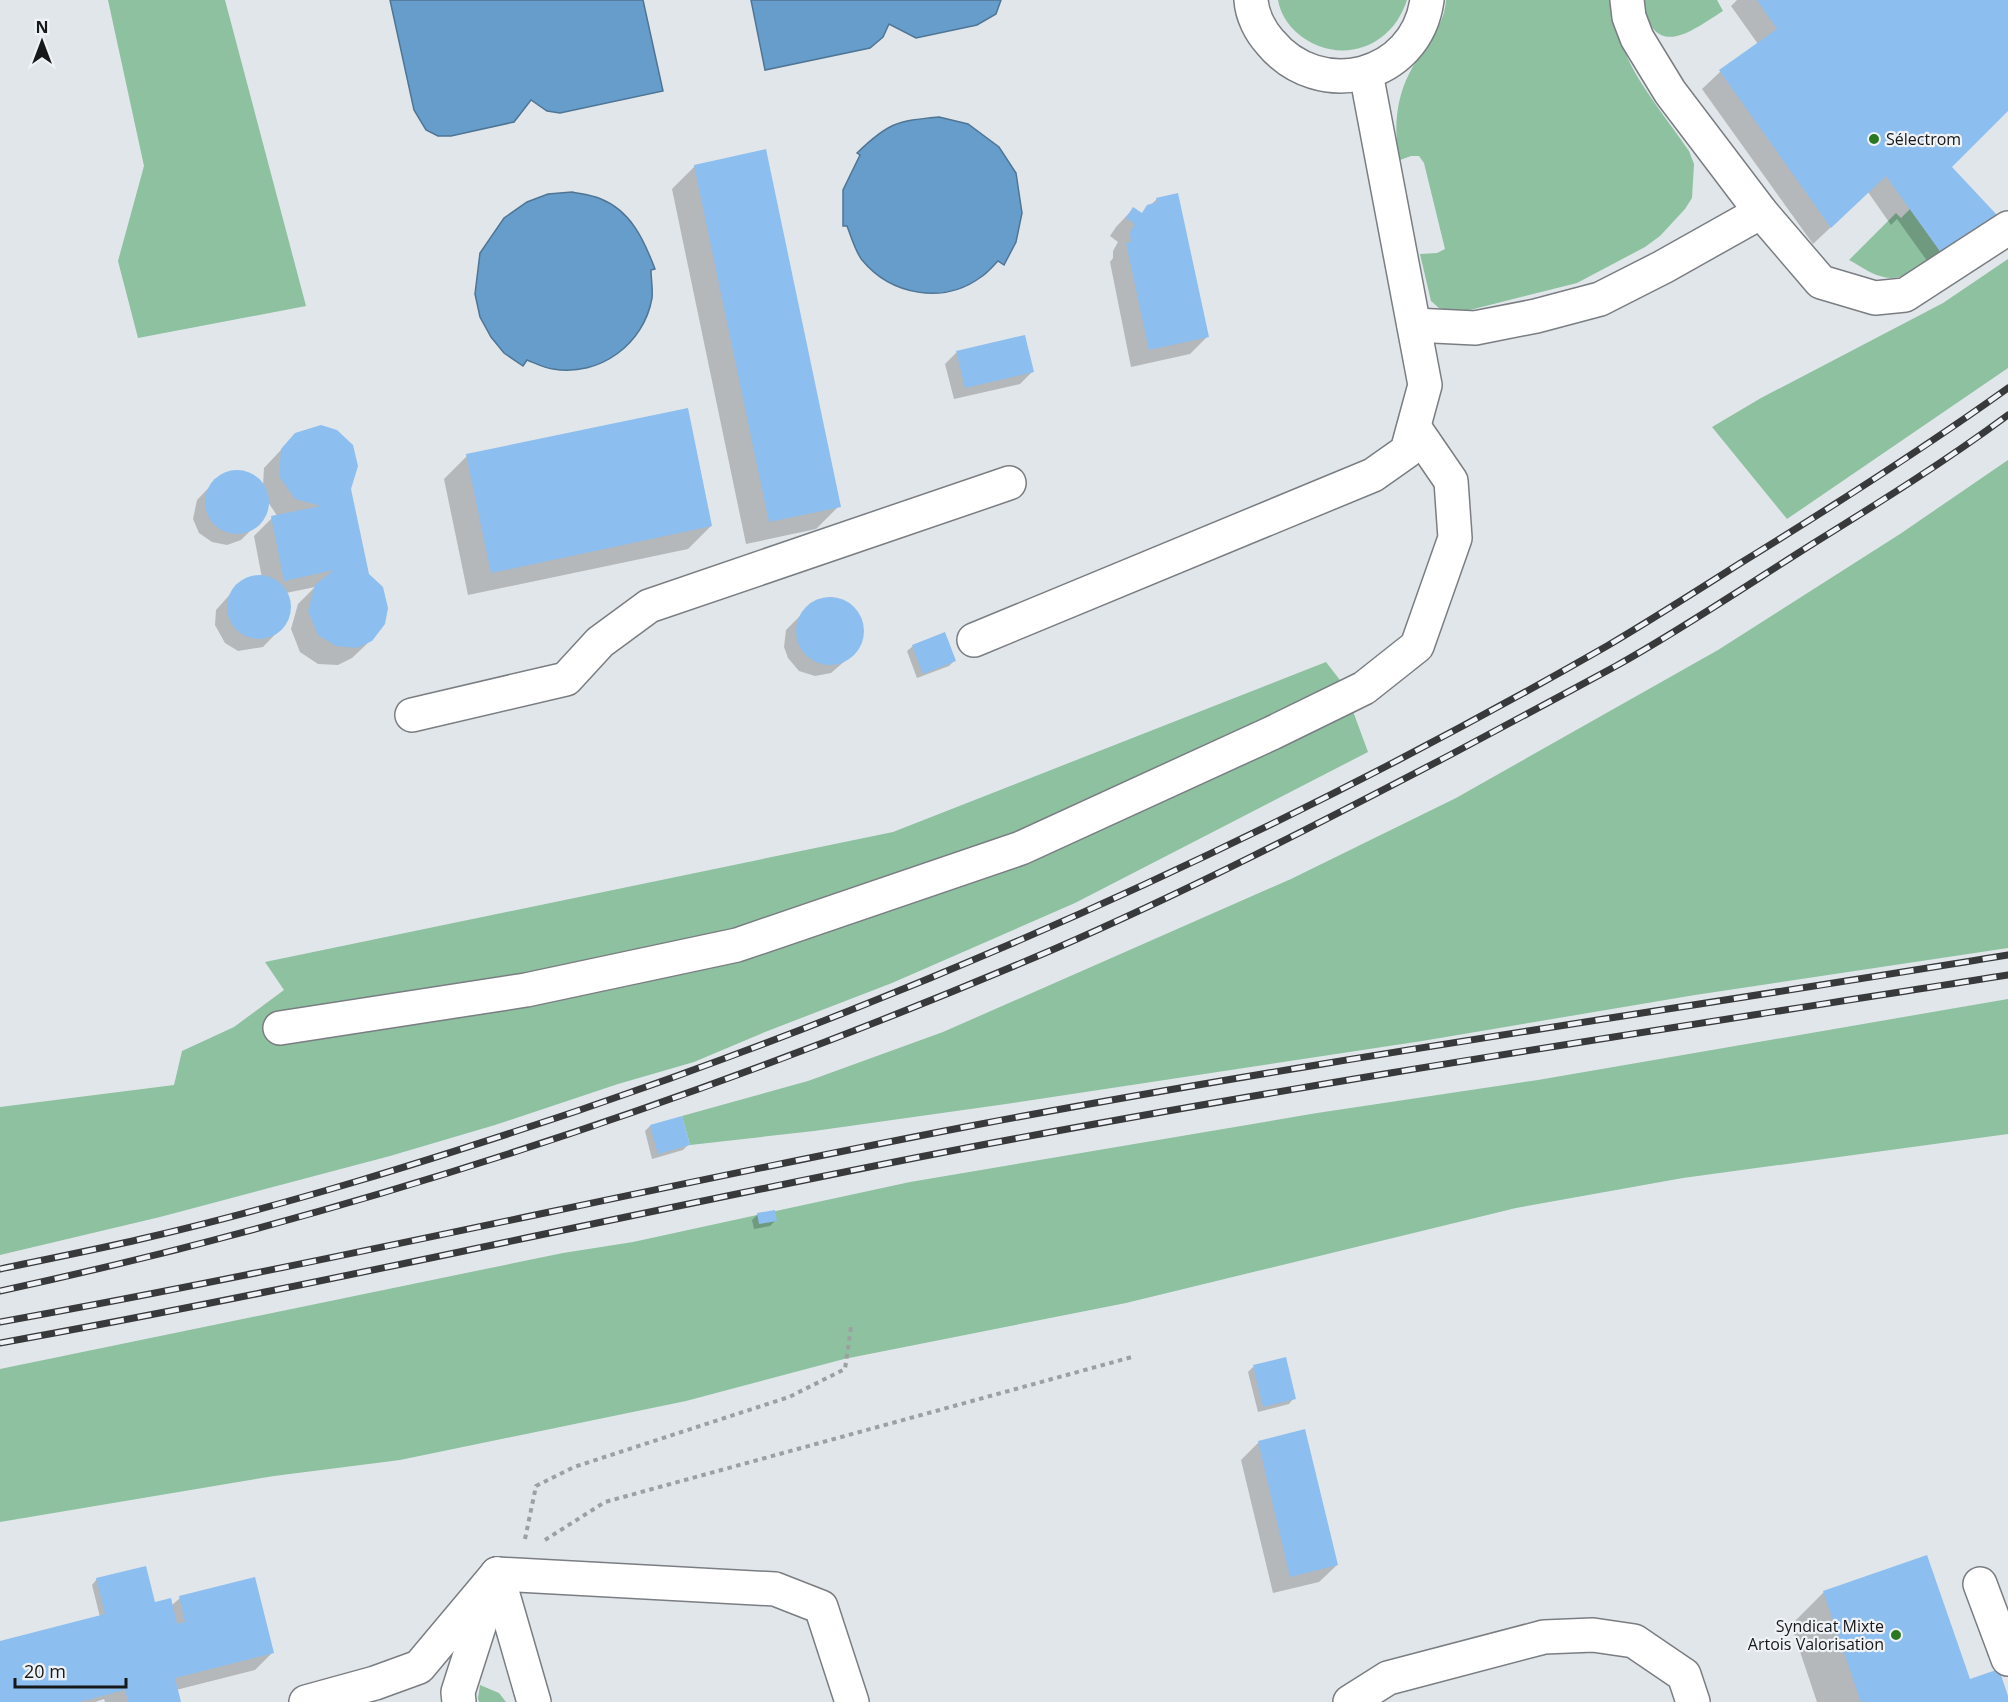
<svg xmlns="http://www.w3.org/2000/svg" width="2008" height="1702" viewBox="0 0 2008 1702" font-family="'Open Sans',sans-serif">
<rect width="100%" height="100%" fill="#e1e6ea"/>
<!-- green -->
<g fill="#8dc1a0">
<polygon points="108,0 225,0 306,306 138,338 118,261 144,166"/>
<path d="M 1278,0 L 1407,0 C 1391,50 1336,67 1296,32 C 1287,24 1280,12 1278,0 Z"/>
<path d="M 1446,0 L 1613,0 C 1617,18 1619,37 1626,54 C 1638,84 1670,123 1689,151 L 1694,164 L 1692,198 L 1685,209 L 1660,236 L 1645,247 L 1577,283 L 1458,313 L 1439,308 L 1431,301 L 1420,254 L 1437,253 L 1445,249 L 1424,163 L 1419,156 L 1411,156 L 1400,160 C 1393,132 1396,99 1409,74 C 1422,48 1444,30 1446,0 Z"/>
<path d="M 1641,0 L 1717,0 L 1723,11 C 1687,34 1655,60 1641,0 Z"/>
<path d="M 1910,209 L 1942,254 C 1923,265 1903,284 1880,276 C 1869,273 1859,265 1849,260 L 1896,213 L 1901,218 Z"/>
<polygon points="2008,259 2008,368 1787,519 1712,427 1761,398 1943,303"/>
<polygon points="2008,460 2008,948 1695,995 1422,1041 1006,1104 814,1131 690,1145 682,1116 808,1081 943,1032 1291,879 1456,798 1718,650 1900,534"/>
<polygon points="1326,662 1343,684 1368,752 1075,903 892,983 765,1032 694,1062 618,1084 495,1125 390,1156 160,1217 0,1255 0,1107 174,1085 182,1051 234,1027 284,990 265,962 893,832"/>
<polygon points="2008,999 2008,1134 1683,1178 1516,1208 1126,1303 844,1359 686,1401 400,1460 274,1476 0,1522 0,1369 563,1253 633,1242 910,1182 1317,1113 1538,1080"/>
<polygon points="480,1685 499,1693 506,1702 479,1702 478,1698"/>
</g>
<!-- water -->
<g fill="#679dca" stroke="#4f7595" stroke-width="1.5">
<polygon points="390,0 643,0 663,91 560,113 547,111 531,100 514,122 451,136 438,136 426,130 414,110"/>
<polygon points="751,0 1001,0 996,14 977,25 916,38 889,24 883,37 870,48 765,70"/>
<path d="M 939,117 L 968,124 L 999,147 L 1016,173 L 1022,213 L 1016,242 L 1004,265 L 998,261 C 993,266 987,273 981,277 C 943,305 891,295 862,260 C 855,251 851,236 847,226 L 843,226 L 843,190 L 860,155 L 857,153 C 888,123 896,121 939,117 Z"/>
<path d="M 572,192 C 581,194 592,195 601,199 C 631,211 644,240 655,269 L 651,270 C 651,279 653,289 652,298 C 644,344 600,377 553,369 C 544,368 535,363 527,360 L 523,366 L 504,353 L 491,337 L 480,317 L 475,294 L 480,253 L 504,218 L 527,202 L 548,194 Z"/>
</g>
<!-- shadow -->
<g fill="#0003">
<polygon points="1737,0 2008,0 2008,110 1950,167 1995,215 1983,227 1930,265 1897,219 1891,225 1868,192 1813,244 1702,89 1720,72 1758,44 1731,6"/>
<polygon points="695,166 839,506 816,529 746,544 672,189"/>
<polygon points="1157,199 1207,337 1190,354 1131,367 1110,262 1113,258 1113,251 1118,242 1110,236 1116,227 1133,209 1141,214"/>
<polygon points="957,352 1032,372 1020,384 954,399 945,364"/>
<polygon points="296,434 350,489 371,640 352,658 338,665 318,664 300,652 291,629 298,604 315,587 286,593 290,608 286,623 263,647 238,651 225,643 215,625 216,610 242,581 256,577 262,578 254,536 272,518 278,517 268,502 264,516 253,528 241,540 227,545 212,542 199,533 193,519 197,500 220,476 234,471 254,476 263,486 264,468"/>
<polygon points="467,456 711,526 688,549 468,595 444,479"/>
<polygon points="832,597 854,608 863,626 861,643 854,653 831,673 815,676 799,671 788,658 784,647 786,630 816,600"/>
<polygon points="913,646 955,660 949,666 917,678 907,651"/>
<polygon points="650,1126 688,1145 683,1150 652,1159 645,1131"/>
<polygon points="758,1214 775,1221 770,1226 754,1229 752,1220"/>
<polygon points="1253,1367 1294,1398 1289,1404 1258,1412 1248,1372"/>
<polygon points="1259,1442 1337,1565 1319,1582 1273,1593 1241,1460"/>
<polygon points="97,1579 154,1604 171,1606 180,1598 272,1653 255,1670 176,1690 179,1702 105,1702 104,1699 95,1702 0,1702 0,1642 100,1617 92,1585"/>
<polygon points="1824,1592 1969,1681 2008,1700 2008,1702 1817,1702 1791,1625"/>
</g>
<!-- building -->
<g fill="#8cbeef">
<polygon points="1757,0 2008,0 2008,111 1952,167 1997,215 1942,254 1886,176 1831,228 1719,70 1777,29"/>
<polygon points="766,149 841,507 769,522 694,165"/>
<polygon points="1178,193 1209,337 1149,350 1126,243 1131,242 1130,232 1135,224 1126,218 1133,207 1142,213 1147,205 1157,202 1156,198"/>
<polygon points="1025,335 1034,372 965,388 956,351"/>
<polygon points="688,408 712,526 491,573 466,454"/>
<polygon points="321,425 337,430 353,445 358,466 351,489 369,574 383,587 388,608 385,624 372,641 357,648 336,646 318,635 308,611 315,585 334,570 284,581 271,516 321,506 295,499 279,476 281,449 295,433"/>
<circle cx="237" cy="502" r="32"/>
<circle cx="259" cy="607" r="32"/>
<circle cx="830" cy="631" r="34"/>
<polygon points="945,632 956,661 923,674 912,645"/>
<polygon points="682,1116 690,1145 658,1154 650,1125"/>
<polygon points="775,1210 777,1221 759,1224 757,1213"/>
<polygon points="1286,1357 1296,1399 1263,1407 1253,1365"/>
<polygon points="1305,1429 1338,1565 1290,1577 1258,1441"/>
<polygon points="1927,1555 1970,1679 1999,1669 2008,1696 2008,1702 1861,1702 1823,1591"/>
<polygon points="146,1566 155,1602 171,1598 177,1624 185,1622 179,1596 255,1577 274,1653 175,1678 181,1702 128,1702 125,1690 79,1702 0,1702 0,1641 105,1614 96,1578"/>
</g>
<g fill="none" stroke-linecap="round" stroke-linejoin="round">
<defs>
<g id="minor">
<path d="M 1251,0 C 1252,15 1260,31 1270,42 C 1319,102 1416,79 1427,0"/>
<polyline points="1627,0 1629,17 1637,38 1670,92 1761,212 1821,282 1875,298 1905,295 2008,228"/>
<polyline points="1414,325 1475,328 1536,316 1600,299 1663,267 1761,212"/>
<polyline points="974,640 1373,475 1407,451 1425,385 1366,73"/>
<polyline points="412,715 566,679 600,642 649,606 1009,483"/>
<polyline points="280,1028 526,990 737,945 1021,848 1272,733 1364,688 1417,646 1455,538 1451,481 1414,427"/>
<polyline points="497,1574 775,1589 821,1607 852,1702"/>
<polyline points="497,1574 534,1702"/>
<polyline points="1980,1584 2008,1659"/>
<polyline points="306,1702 375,1683 419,1667 497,1574"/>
<polyline points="459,1702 458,1692 490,1592"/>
<polyline points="1350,1702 1388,1678 1544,1637 1593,1635 1634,1641 1684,1675 1693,1702"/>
</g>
</defs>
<!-- minor casing -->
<use href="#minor" stroke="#7a7e82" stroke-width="36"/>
<!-- path -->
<g stroke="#9ca0a3" stroke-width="4" stroke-dasharray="4.5 4.5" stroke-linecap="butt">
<polyline points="525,1539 536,1486 574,1467 789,1397 845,1369 851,1327"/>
<polyline points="545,1540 605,1502 1132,1357"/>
</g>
<!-- minor -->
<use href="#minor" stroke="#fff" stroke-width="33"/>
<defs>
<g id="rail">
<path d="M 0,1269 C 47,1259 94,1250 141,1239 C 288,1205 434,1159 577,1111 C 935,989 1279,834 1607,646 C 1651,620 1695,592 1739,564 C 1830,508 1920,451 2008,388"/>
<path d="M 0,1291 C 362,1213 712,1095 1052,950 C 1188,891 1320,823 1450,755 C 1506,725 1561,696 1616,666 C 1684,628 1749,584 1814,543 C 1880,502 1946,461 2008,415"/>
<path d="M 0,1322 C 323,1264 643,1189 965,1127 C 1311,1061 1660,1012 2008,955"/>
<path d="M 0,1343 C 323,1285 643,1210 966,1148 C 1311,1082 1660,1030 2008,975"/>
</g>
</defs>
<!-- rail casing -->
<use href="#rail" stroke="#37393b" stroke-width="7"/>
<!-- rail -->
<use href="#rail" stroke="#eff3f7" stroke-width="4.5" stroke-dasharray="14" stroke-linecap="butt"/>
</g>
<!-- markers -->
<g fill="#2a7921" stroke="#eff3f7" stroke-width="2">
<circle cx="1874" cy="139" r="6"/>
<circle cx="1896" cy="1635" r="6"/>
</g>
<g text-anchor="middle" stroke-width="4.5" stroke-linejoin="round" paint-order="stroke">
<!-- poi labels -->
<g font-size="16" fill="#161819" stroke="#eff3f7" text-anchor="start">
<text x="1886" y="145">Sélectrom</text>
<text x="1884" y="1632" text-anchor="end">Syndicat Mixte<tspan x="1884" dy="18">Artois Valorisation</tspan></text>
</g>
</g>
<!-- north arrow -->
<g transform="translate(42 42)" stroke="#eff3f7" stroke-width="4.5" paint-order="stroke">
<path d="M0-4.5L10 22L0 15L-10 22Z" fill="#161819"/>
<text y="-9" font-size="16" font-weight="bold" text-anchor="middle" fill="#161819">N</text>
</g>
<!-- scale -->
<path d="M15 1678v9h111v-9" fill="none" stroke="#161819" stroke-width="3"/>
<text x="24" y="1678" font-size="18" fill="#161819" stroke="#eff3f7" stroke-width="4.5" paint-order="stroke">20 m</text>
</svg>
